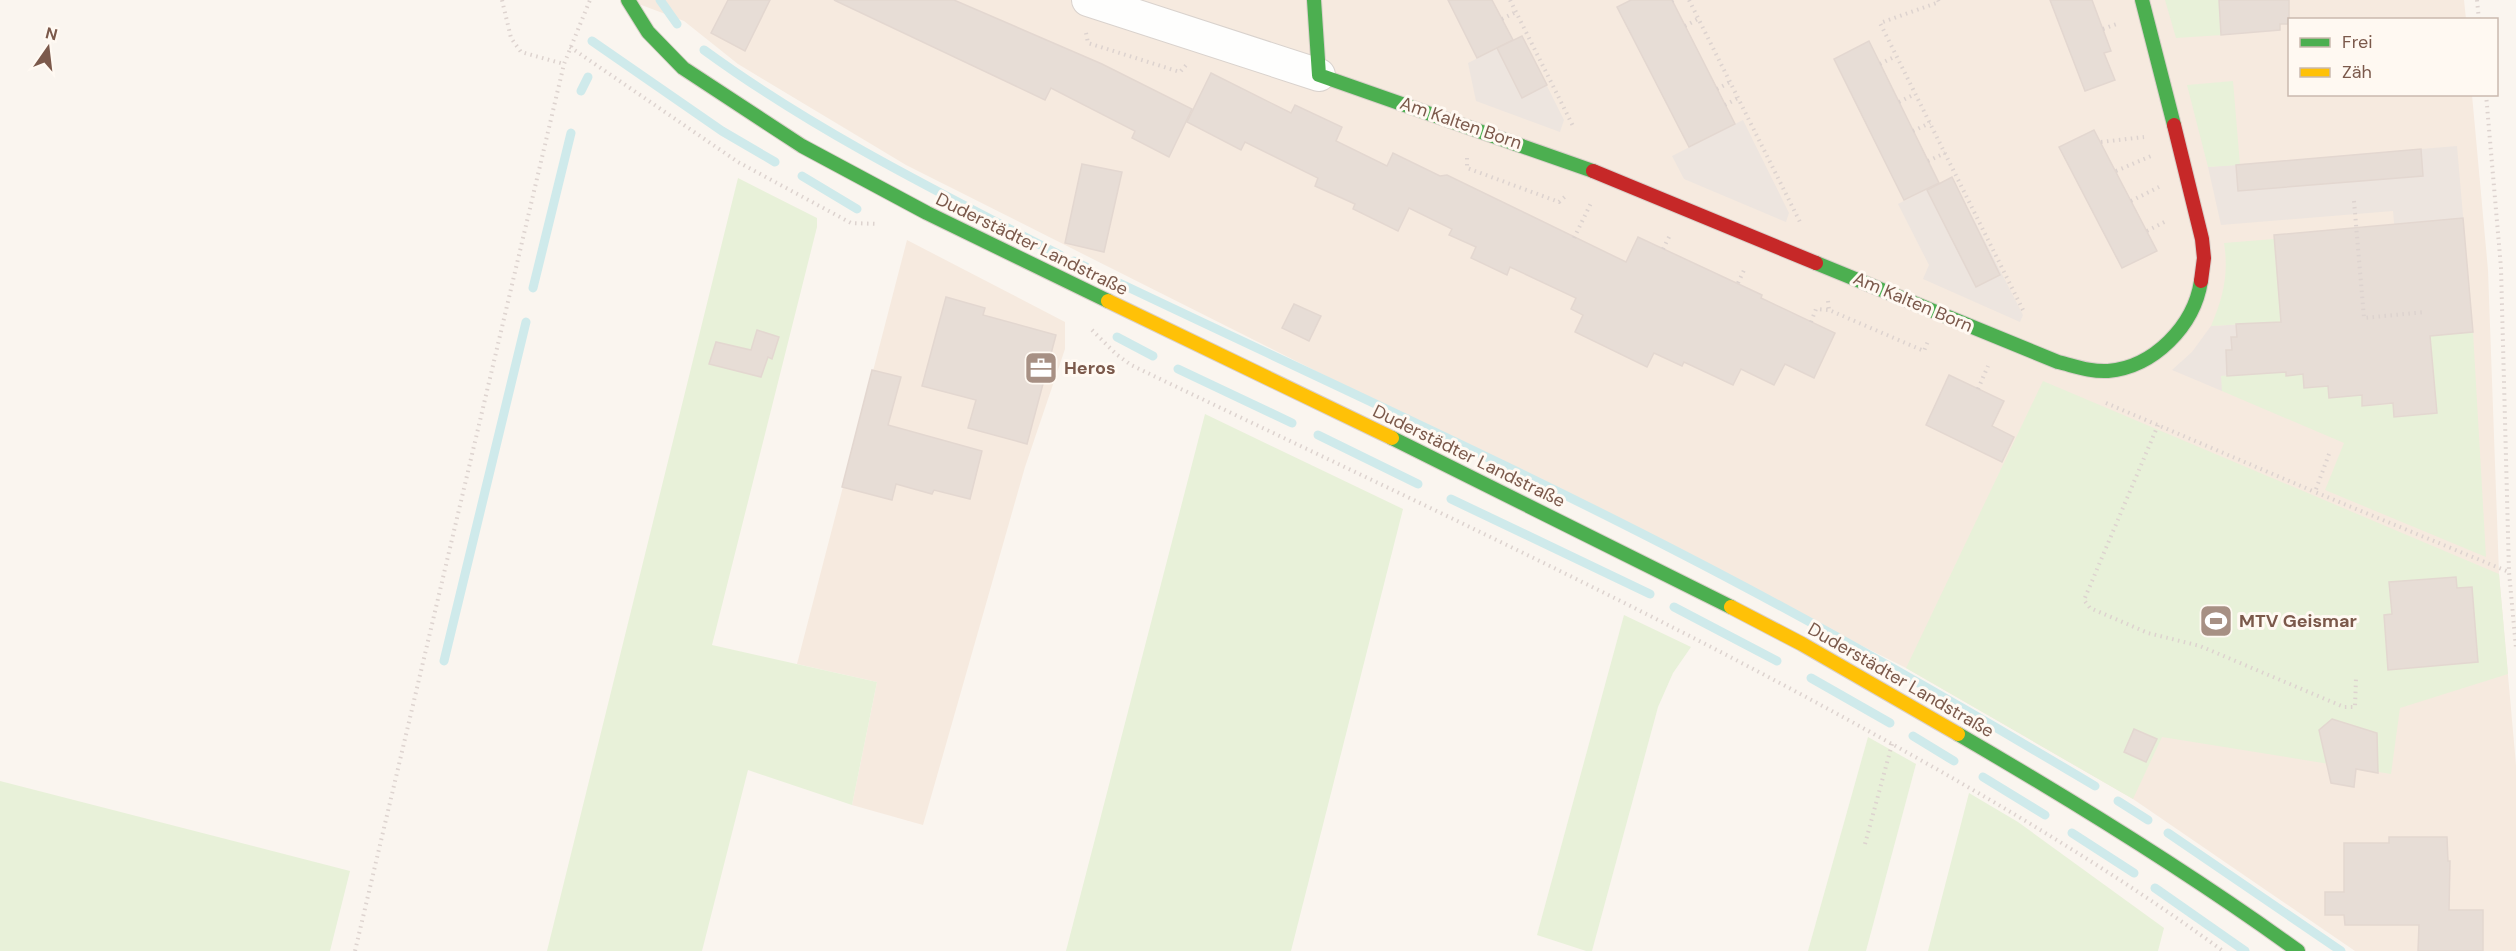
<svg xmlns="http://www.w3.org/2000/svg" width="2516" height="951" viewBox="0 0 2516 951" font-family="'DM Sans',sans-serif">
<rect width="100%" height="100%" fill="#faf5ef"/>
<!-- residential -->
<g fill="#f6eadf">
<polygon points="628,0 2464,0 2466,19 2290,20 2290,94 2472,95 2488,270 2499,574 2516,765 2516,951 2355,951 2133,799 1906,668 906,165 738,64 684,21"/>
<polygon points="907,240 1065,322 1065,349 1025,467 923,825 852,805 877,682 797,664"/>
</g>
<!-- industrial -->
<g fill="#ede5df">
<polygon points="1522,36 1564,120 1560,132 1476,101 1468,63"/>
<polygon points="1743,120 1789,213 1786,222 1684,179 1672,156"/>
<polygon points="2457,146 2473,332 2404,338 2393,211 2221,225 2208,167"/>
<polygon points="1952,177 2023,315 2020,322 1923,279 1929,265 1898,204"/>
<polygon points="2263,323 2247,374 2222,376 2222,391 2172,370 2192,352 2211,326"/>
</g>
<!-- green -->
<g fill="#e8f1d9">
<polygon points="2165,0 2219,0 2222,35 2176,38"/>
<polygon points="2233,81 2240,165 2208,167 2187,85"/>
<polygon points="738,178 817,218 817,227 712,645 877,682 852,805 748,770 702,951 547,951"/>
<path d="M 2274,239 L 2286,375 L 2303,374 L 2304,388 L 2328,386 L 2329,398 L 2362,395 L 2363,406 L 2393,404 L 2394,417 L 2437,413 L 2430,336 L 2473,332 L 2486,557 L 2325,490 L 2344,443 L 2222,391 L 2221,376 L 2247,374 L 2263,323 L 2211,326 C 2223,298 2229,274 2224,243 Z"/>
<polygon points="2043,381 2499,574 2508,674 2400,708 2391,774 2162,737 2133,799 1906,668"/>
<polygon points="1205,414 1403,509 1291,951 1066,951"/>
<polygon points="1624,615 1691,647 1673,673 1658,707 1592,951 1586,951 1537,935"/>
<polygon points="1868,737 1916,764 1866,951 1808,951"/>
<polygon points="0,781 350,871 330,951 0,951"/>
<polygon points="1969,793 2018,822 2164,928 2158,951 1928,951"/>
</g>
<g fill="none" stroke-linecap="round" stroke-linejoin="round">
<!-- stream -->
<g stroke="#cfeaeb" stroke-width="9">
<polyline points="660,0 677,24"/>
<polyline points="592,41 722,131 775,162"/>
<path d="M 704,50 C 815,131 938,192 1060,255"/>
<polyline points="581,91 588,77"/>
<polyline points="802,176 857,209"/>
<polyline points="1074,261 1086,267"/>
<path d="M 1115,281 C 1325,381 1538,477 1743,586 C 1862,649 1979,717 2095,786"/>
<polyline points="533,288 571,133"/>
<polyline points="1117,337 1153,356"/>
<polyline points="1178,369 1292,423"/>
<polyline points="1318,435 1418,484"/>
<polyline points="1451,499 1650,594"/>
<polyline points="1674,607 1777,661"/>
<polyline points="444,661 526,322"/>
<polyline points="1811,678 1890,723"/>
<polyline points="1913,736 1954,761"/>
<polyline points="1983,777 2045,815"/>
<polyline points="2118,801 2148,820"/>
<polyline points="2072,833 2134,873"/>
<polyline points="2168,833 2341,951"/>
<polyline points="2155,888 2245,951"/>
</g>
</g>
<!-- building -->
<g fill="#e7ddd6" stroke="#e3d7d0" stroke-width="1.5">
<polygon points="728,0 770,0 745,51 711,33"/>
<polygon points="834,0 954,0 1102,64 1192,109 1169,157 1132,138 1135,131 1051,88 1045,100"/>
<polygon points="1448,0 1492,0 1513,40 1477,58"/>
<polygon points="1631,0 1672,0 1735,124 1689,147 1617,7"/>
<polygon points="2050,0 2092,0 2111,51 2104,53 2115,80 2085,91"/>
<polygon points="2219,0 2289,0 2289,24 2280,24 2280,30 2221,35"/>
<polygon points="1522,36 1547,85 1522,98 1497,48"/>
<polygon points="1869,41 1939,183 1904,200 1834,59"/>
<polygon points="1211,73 1291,113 1295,105 1342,127 1336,141 1387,166 1393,153 1440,176 1447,175 1626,262 1638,237 1762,295 1761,298 1835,333 1814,378 1785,364 1774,385 1741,369 1733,385 1684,362 1682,366 1654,353 1647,367 1575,332 1583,315 1571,309 1576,298 1510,267 1507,275 1471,258 1476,247 1449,235 1452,229 1409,208 1398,231 1353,209 1355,204 1315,186 1318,178 1245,142 1241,150 1187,122"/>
<polygon points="2094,130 2157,251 2122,268 2059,147"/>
<polygon points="2421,149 2423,176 2238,191 2236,165"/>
<polygon points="1082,164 1122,172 1104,252 1065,243"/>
<polygon points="1952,177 2000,275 1976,287 1927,190"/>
<polygon points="2463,218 2473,332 2430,336 2437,413 2394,417 2393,403 2362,406 2362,395 2329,398 2328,386 2304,388 2303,374 2286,376 2286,372 2227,376 2226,350 2232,350 2231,337 2237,337 2236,324 2281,322 2274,235"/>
<polygon points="946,297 985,308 983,315 1056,335 1027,444 968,428 976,400 922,386"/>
<polygon points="1294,304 1321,316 1309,341 1282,328"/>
<polygon points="757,330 779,337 772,359 768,357 761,377 709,364 716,342 751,350"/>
<polygon points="872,370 901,377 888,425 982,451 970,499 934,490 932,494 896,484 892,500 842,487"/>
<polygon points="1949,375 2004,401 1992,426 2014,437 2002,462 1926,425"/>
<polygon points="2456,577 2457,588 2472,587 2478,662 2388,670 2384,615 2392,614 2389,582"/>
<polygon points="2332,719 2377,733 2378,773 2356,769 2354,787 2331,783 2319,730"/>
<polygon points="2134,729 2157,739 2146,762 2124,752"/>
<polygon points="2389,837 2447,837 2448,861 2450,861 2449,910 2483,910 2483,951 2418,951 2419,925 2345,925 2344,915 2325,915 2325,892 2344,892 2344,843 2389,843"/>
</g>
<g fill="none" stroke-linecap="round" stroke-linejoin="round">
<defs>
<polyline id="street" points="1088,0 1319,75"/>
<g id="fast">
<polyline points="628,0 648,32 683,68 802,146 927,213 1108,301"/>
<polyline points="1314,0 1319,75 1593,171"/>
<polyline points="2142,0 2174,125"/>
<path d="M 1816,263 L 2058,362 C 2075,366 2090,372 2108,371 C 2154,367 2194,326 2201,281"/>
<polyline points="1392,438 1731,607"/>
<path d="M 1958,734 C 2075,802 2189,872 2298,951"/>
</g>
<g id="slow">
<polyline points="1108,301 1392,438"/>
<polyline points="1731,607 1802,644 1958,734"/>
</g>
<g id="jam">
<polyline points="2174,125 2202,239 2204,258 2201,281"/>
<polyline points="1593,171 1816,263"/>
</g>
</defs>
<!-- street casing -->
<use href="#street" stroke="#d9d2cd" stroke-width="34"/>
<!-- fast casing -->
<use href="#fast" stroke="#dad0ca" stroke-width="16"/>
<!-- slow casing -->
<use href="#slow" stroke="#dad0ca" stroke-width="16"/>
<!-- jam casing -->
<use href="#jam" stroke="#dad0ca" stroke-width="16"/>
<!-- path -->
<g stroke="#ddd3cf" stroke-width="4" stroke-dasharray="1.5 4.5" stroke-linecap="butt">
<polyline points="502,0 511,38 521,52 564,64"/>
<polyline points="1510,0 1574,128"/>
<polyline points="1689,0 1800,222"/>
<polyline points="1938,0 1939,2 1880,23 2024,312"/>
<polyline points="2477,0 2479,20"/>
<polyline points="1672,1 1674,0"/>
<polyline points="1502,19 1516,12"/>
<polyline points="1685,26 1698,19"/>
<polyline points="2103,29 2117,24"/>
<polyline points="1086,33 1088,43 1180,72 1188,63"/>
<polyline points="570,47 738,162 851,223 878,224"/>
<polyline points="1880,64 1896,56"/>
<polyline points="1717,89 1730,82"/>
<polyline points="2486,94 2501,268 2509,572 2516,648"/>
<polyline points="1899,102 1915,94"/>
<polyline points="1725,105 1738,98"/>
<polyline points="1913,131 1930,123"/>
<polyline points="2101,142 2144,137"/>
<polyline points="1467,158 1467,168 1559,202 1567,195"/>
<polyline points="1928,161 1945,153"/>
<polyline points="2116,171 2151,156"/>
<polyline points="2131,201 2159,187"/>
<polyline points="2354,201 2364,318 2425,312"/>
<polyline points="2147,231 2168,220"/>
<polyline points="1574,238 1591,203"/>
<polyline points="1663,249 1670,235"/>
<polyline points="1738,283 1745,268"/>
<polyline points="1828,301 1829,310 1924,351 1928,341"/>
<polyline points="1811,322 1816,309 1829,310"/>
<path d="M 1092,330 L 1116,354 L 1131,365 C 1372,481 1617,593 1852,722 C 1980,792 2105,865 2223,951"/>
<polyline points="1978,389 1988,366"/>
<polyline points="2106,403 2315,492"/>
<polyline points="2158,425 2084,600 2090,608 2148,633 2200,646 2344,707 2355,707 2356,678"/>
<polyline points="2329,454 2315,492 2509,572"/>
<polyline points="1865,844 1892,744"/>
<polyline points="355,951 564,64 590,0"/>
</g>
<!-- street -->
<use href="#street" stroke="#fefefd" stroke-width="32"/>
<!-- fast -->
<use href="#fast" stroke="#4caf50" stroke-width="14"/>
<!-- slow -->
<use href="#slow" stroke="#ffc107" stroke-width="14"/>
<!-- jam -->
<use href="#jam" stroke="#c62828" stroke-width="14"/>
</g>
<!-- icons -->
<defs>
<symbol id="office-square" viewBox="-11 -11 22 22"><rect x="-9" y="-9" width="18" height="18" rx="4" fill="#a79084" stroke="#fff9f2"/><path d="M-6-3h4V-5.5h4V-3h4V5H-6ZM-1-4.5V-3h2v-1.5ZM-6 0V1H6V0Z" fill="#fff"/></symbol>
<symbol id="stadium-square" viewBox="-11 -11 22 22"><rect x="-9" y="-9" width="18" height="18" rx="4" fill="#a79084" stroke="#fff9f2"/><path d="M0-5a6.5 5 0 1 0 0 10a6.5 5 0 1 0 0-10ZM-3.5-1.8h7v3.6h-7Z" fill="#fff"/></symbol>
</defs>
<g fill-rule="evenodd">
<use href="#office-square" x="1022" y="349" width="38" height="38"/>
<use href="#stadium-square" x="2197" y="602" width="38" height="38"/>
</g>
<g text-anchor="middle" stroke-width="6" stroke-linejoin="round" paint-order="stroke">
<!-- street labels -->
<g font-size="18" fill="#7b594b" stroke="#fff9f2">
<text transform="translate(1461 123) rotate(19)" y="6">Am Kalten Born</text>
<text transform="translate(1032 244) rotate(26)" y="6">Duderstädter Landstraße</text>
<text transform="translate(1913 302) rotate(23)" y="6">Am Kalten Born</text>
<text transform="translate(1469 456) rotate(26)" y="6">Duderstädter Landstraße</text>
<text transform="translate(1901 680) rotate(30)" y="6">Duderstädter Landstraße</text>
</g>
<!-- poi labels -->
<g font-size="18" font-weight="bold" fill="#7b594b" stroke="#fff9f2" text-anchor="start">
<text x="1064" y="374">Heros</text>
<text x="2239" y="627">MTV Geismar</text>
</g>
</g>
<!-- legend -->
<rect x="2288" y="18" width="210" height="78" fill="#fff9f2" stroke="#cab9af" stroke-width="1.5"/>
<rect x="2300" y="38" width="30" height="9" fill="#4caf50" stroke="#cab9af" stroke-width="1.5"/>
<text x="2342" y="48" font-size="18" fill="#7b594b">Frei</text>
<rect x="2300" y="68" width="30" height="9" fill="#ffc107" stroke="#cab9af" stroke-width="1.5"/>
<text x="2342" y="78" font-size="18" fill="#7b594b">Zäh</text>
<!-- north arrow -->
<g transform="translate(48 48) rotate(14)" stroke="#fff9f2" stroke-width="4.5" paint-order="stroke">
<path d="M0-4.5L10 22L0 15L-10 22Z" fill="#7b594b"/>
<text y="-9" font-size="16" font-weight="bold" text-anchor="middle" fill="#7b594b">N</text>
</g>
</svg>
